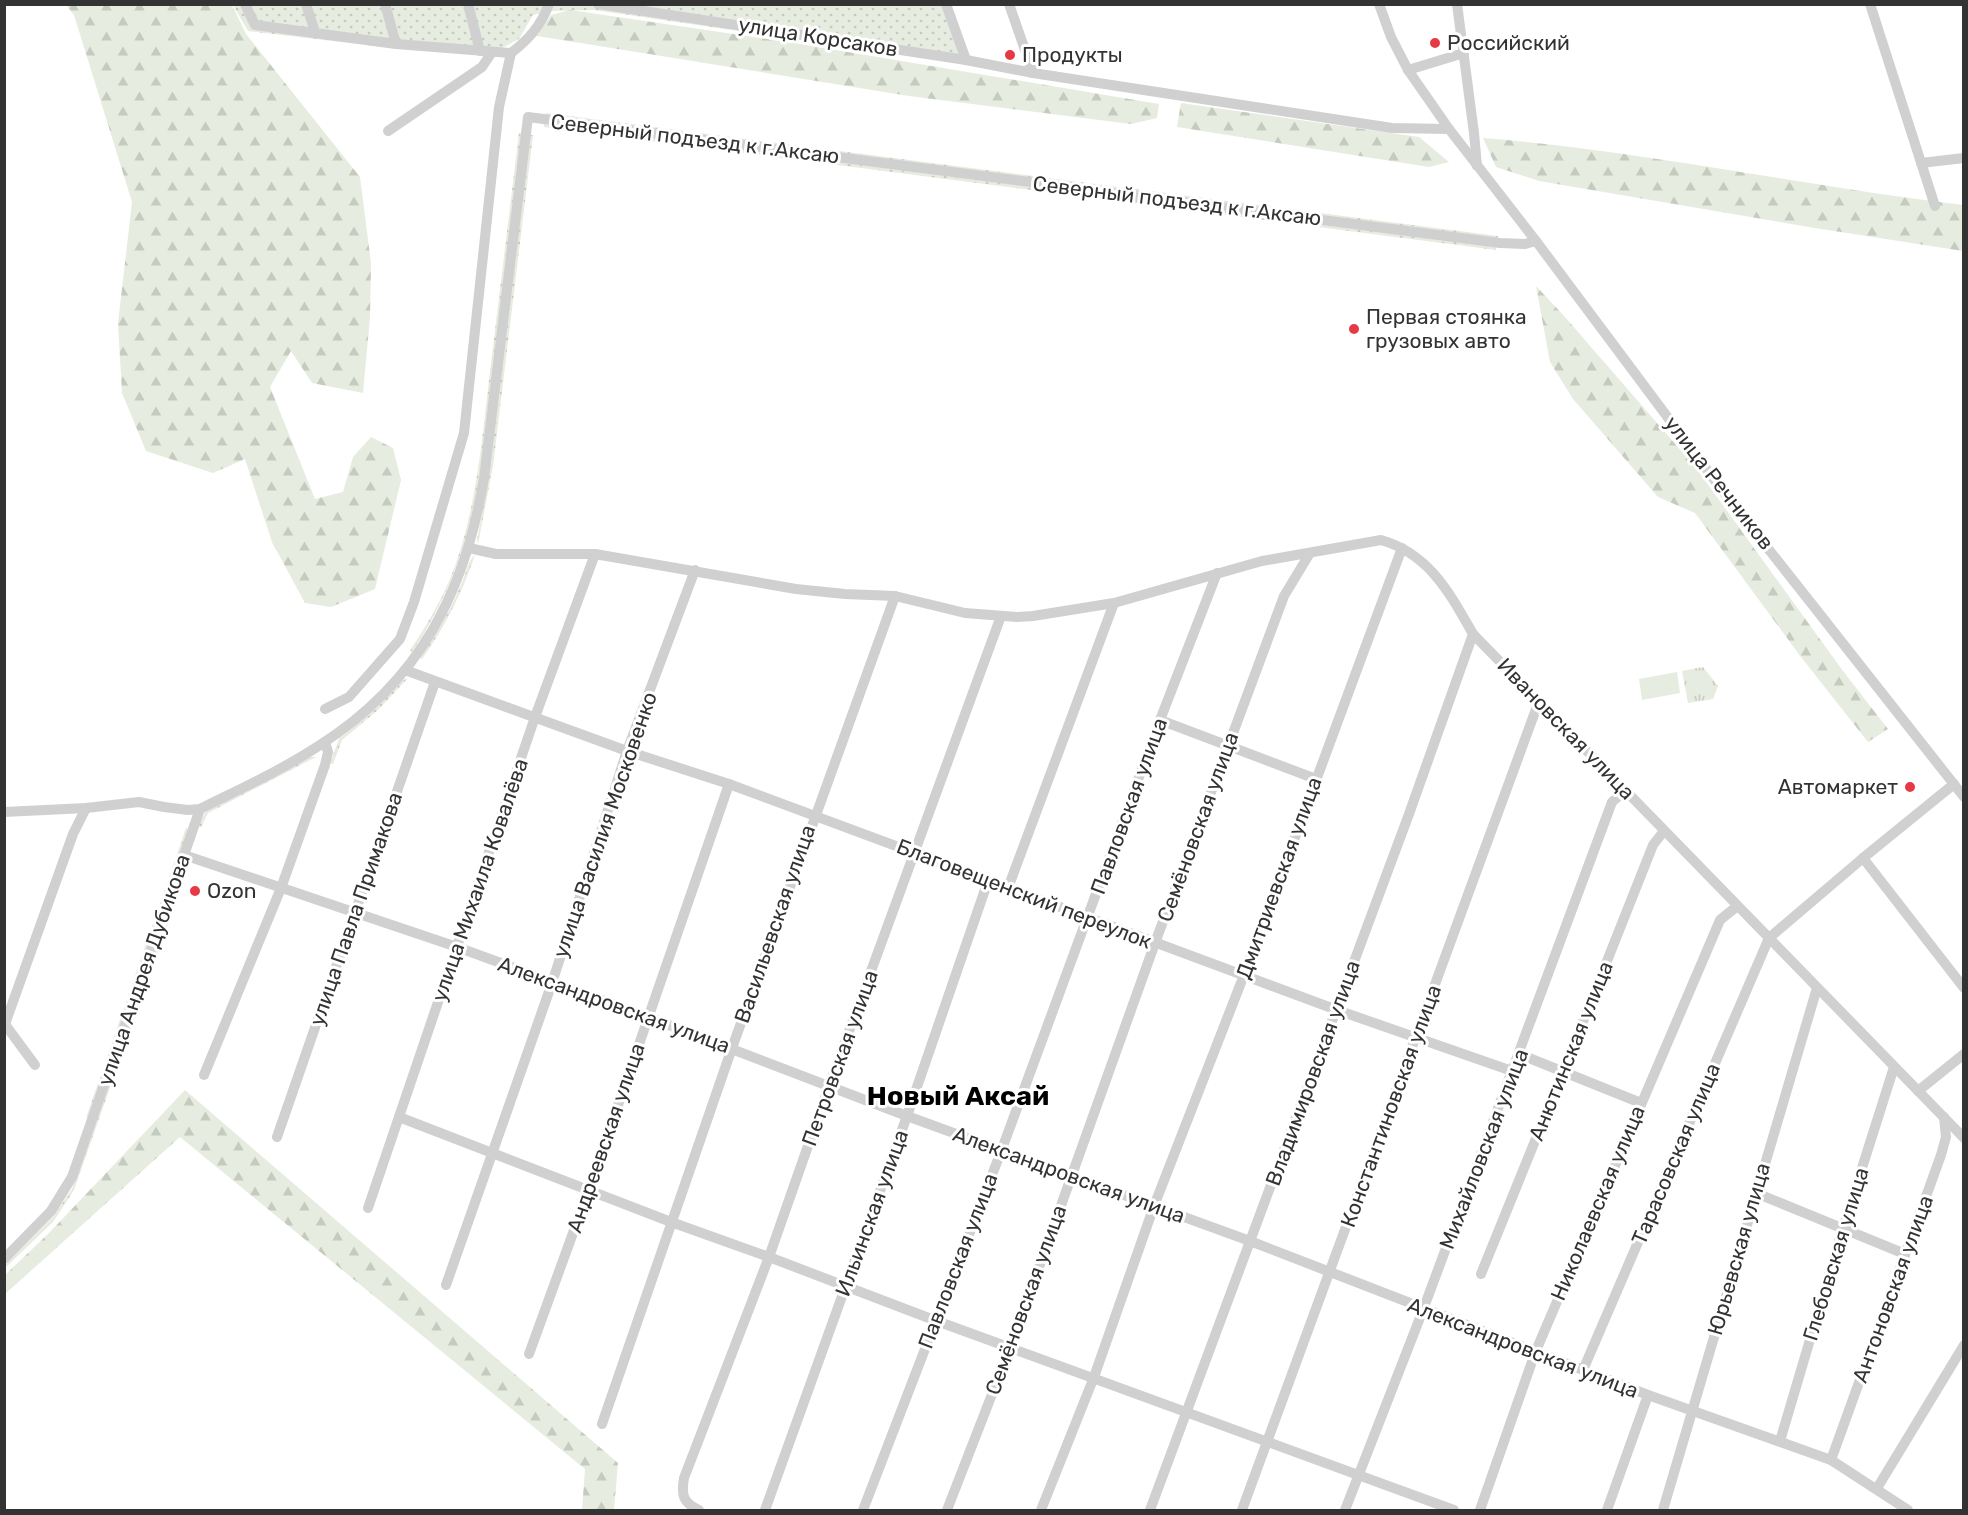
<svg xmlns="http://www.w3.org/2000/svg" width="1968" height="1515" viewBox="0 0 1968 1515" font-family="Rubik,sans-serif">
<defs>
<pattern id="grass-dots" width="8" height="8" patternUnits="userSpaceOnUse" patternTransform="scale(1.5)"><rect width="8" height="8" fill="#e6ecdf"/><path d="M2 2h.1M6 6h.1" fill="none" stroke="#c6cbc0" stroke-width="1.8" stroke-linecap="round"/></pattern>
<pattern id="forest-firs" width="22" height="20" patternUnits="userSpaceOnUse" patternTransform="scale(1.5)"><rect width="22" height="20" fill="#e6ecdf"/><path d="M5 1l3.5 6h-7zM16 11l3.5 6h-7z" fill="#c6cbc0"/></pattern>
<pattern id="park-tufts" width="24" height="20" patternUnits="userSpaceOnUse" patternTransform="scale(1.5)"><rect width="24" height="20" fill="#e6ecdf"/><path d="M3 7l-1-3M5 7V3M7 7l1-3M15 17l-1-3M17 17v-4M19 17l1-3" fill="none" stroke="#c6cbc0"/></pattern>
</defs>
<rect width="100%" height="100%" fill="#fff"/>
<!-- grass -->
<g fill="url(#grass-dots)">
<polygon points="233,5 950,5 972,65 594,10 549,11 533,15 519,39 489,55 384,47 248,31"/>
<polygon points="546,113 1498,236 1497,239 545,115"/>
<polygon points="544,124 1496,247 1496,250 544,127"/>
<path d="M 519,133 L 522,134 L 478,487 C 465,549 448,599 412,652 L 410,650 C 428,624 444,596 455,566 C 479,499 483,426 492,355 C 501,281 510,207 519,133 Z"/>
<polygon points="530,135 533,135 493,466 478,544 477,540 485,498"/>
<path d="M 475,555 C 462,593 445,627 422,659 L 420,658 C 437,633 452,608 463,580 C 466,572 468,561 475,555 Z"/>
<polygon points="408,678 378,710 342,740 333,764 330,763 339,739 374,710 403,680"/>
<polygon points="310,757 316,757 208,813 201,827 198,826 206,811"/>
<polygon points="186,828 188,829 88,1116 86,1118"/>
<polygon points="189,863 74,1190 53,1222 5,1268 5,1265 53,1217 72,1189 186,865"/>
</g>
<!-- forest -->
<g fill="url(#forest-firs)">
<polygon points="66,5 232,5 246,34 360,177 371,263 370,317 363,393 312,383 291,351 270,387 315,499 343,492 353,457 371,437 393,448 401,480 375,589 331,607 305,603 272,542 245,459 213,473 146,451 122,393 118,323 132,202 74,15"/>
<polygon points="570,10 788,42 1159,104 1157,118 1131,124 909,96 537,36 551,15"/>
<polygon points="1181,103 1419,137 1449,162 1429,167 1177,127"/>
<path d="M 1483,138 C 1644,151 1803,186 1963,205 L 1963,251 L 1815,228 L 1539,181 L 1496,167 Z"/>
<polygon points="1536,286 1565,317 1696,468 1843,671 1888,729 1868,742 1801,657 1695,513 1658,497 1573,399 1550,362"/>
<polygon points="185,1090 618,1463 614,1510 582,1510 585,1469 180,1137 5,1294 5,1275 49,1233"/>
</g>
<!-- park -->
<polygon fill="url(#park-tufts)" points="1703,667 1718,686 1713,699 1688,703 1682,671"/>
<!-- pitch -->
<polygon fill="#e6ecdf" points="1677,672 1680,693 1642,700 1639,679"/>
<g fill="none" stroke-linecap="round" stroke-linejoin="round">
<!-- minor -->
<g stroke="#d0d0d0" stroke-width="10">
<polyline points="245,4 255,25 396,44 511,53"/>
<polyline points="306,4 315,32"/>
<polyline points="385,4 396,44"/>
<polyline points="468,4 480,51"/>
<polyline points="598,4 966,60 1033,73 1392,128 1449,129"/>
<polyline points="946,4 966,60"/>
<polyline points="1009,4 1033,73"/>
<polyline points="1379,4 1391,37 1408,70 1449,129 1536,241 1725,494 1964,797"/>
<polyline points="1457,4 1474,133 1477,166"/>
<polyline points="1870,4 1935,206"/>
<path d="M 511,53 C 528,40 541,26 549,4"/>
<polyline points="1408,70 1464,53"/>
<polyline points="388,131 482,67 492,52"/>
<polyline points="1921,163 1964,158"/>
<path d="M 469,548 L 496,554 L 595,554 L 796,589 L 845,594 L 895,596 L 965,613 L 1017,617 L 1033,616 L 1114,603 L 1262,561 L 1381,540 C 1430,554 1450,594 1473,634 L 1964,1138"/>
<polyline points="405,670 627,751 729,784 1337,1010 1512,1071"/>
<polyline points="325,709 349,697 400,639 414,602 464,433 499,107 511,53"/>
<polyline points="1160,720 1316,779"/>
<path d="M 4,812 L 86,808 L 139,802 L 164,807 L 188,810 L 200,809 C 240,789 282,770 320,745 C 420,681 465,592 484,478 L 528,117 L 1500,243 L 1525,244 L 1536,241"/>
<polyline points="184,855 457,947 648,1017 907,1116 1250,1241 1648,1395 1831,1460 1908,1510"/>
<polyline points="1863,858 1964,988"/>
<polyline points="1008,888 1114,603"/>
<polyline points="4,1023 35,1065"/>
<polyline points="5,1024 73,834 86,808"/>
<polyline points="1519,1054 1641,1103"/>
<polyline points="204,1075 281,888 325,765 328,752 325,742"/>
<polyline points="1918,1091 1964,1054"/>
<polyline points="399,1117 671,1222 769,1257 934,1320 1454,1510"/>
<polyline points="277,1137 435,682"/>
<polyline points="1756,1193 1905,1254"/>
<polyline points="368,1208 535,717 595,554"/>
<polyline points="4,1259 51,1211 72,1177 200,809"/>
<polyline points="1481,1274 1563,1072 1653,845 1664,831"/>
<polyline points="446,1285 552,983 627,751 695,570"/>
<polyline points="529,1354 589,1189 729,784"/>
<polyline points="1583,1370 1769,938 1863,858 1954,784"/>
<polyline points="602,1424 732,1048 895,596"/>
<polyline points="1780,1441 1843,1228 1894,1067"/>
<polyline points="1831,1460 1941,1155 1946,1137 1944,1117"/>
<polyline points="1879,1485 1964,1345"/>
<path d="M 699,1510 C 683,1503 681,1495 684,1478 L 769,1257 L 829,1086 L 1001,616"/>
<polyline points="765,1510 907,1116 988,881"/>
<polyline points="863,1510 1002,1149 1160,720 1217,573"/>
<polyline points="947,1510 1010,1348 1155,943 1284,596 1310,553"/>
<polyline points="1041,1510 1094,1377 1154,1206 1244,975 1402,548"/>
<polyline points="1150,1510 1409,814 1473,634"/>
<polyline points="1242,1510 1539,701"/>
<polyline points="1345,1510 1423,1310 1612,802 1626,790"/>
<polyline points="1480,1510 1535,1353 1720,920 1736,907"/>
<polyline points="1607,1510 1648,1395"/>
<polyline points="1663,1510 1817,988"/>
</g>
</g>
<!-- markers -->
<g fill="#e63946" stroke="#fff" stroke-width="2">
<circle cx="1435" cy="43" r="6"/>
<circle cx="1010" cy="55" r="6"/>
<circle cx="1354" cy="329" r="6"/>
<circle cx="1910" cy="787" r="6"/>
<circle cx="195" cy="891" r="6"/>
</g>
<g text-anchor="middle" stroke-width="6" stroke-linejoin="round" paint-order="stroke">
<!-- street labels -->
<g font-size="21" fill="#333" stroke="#fff">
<text transform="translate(818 37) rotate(9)" y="7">улица Корсаков</text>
<text transform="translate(695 139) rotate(7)" y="7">Северный подъезд к г.Аксаю</text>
<text transform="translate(1177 201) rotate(7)" y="7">Северный подъезд к г.Аксаю</text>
<text transform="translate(1719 483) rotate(52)" y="7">улица Речников</text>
<text transform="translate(1566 729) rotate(46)" y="7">Ивановская улица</text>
<text transform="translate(1129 806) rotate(-70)" y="7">Павловская улица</text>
<text transform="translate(605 825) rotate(-71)" y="7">улица Василия Московенко</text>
<text transform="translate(1198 827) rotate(-70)" y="7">Семёновская улица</text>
<text transform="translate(1279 878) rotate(-70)" y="7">Дмитриевская улица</text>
<text transform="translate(480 880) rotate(-71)" y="7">улица Михаила Ковалёва</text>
<text transform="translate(1024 894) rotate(21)" y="7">Благовещенский переулок</text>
<text transform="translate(356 909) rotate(-71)" y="7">улица Павла Примакова</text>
<text transform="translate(775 924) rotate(-71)" y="7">Васильевская улица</text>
<text transform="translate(144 970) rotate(-71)" y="7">улица Андрея Дубикова</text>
<text transform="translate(614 1005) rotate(20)" y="7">Александровская улица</text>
<text transform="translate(1571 1051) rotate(-68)" y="7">Анютинская улица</text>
<text transform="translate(840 1058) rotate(-70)" y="7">Петровская улица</text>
<text transform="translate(1313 1073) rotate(-70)" y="7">Владимировская улица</text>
<text transform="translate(1391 1106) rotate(-70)" y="7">Константиновская улица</text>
<text transform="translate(606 1138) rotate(-71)" y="7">Андреевская улица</text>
<text transform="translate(1484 1149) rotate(-69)" y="7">Михайловская улица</text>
<text transform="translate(1676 1154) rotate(-67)" y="7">Тарасовская улица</text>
<text transform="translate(1069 1175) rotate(20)" y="7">Александровская улица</text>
<text transform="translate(1598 1203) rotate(-67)" y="7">Николаевская улица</text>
<text transform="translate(872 1213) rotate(-70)" y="7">Ильинская улица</text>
<text transform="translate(1739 1249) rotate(-74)" y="7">Юрьевская улица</text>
<text transform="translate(1836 1254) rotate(-73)" y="7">Глебовская улица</text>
<text transform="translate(958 1261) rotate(-69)" y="7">Павловская улица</text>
<text transform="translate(1893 1289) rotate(-70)" y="7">Антоновская улица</text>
<text transform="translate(1026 1300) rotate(-70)" y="7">Семёновская улица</text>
<text transform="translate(1523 1348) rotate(21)" y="7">Александровская улица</text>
</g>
<!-- poi labels -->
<g font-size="21" fill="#333" stroke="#fff" text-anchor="start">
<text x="1447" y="50">Российский</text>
<text x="1022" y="62">Продукты</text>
<text x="1366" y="324">Первая стоянка<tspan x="1366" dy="24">грузовых авто</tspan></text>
<text x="1898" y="794" text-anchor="end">Автомаркет</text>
<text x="207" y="898">Ozon</text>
</g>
<!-- district labels -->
<g font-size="27" font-weight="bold" fill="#000" stroke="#fff">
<text x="958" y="1105">Новый Аксай</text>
</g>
</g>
<!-- border -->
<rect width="1968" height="1515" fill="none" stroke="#333333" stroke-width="12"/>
</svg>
